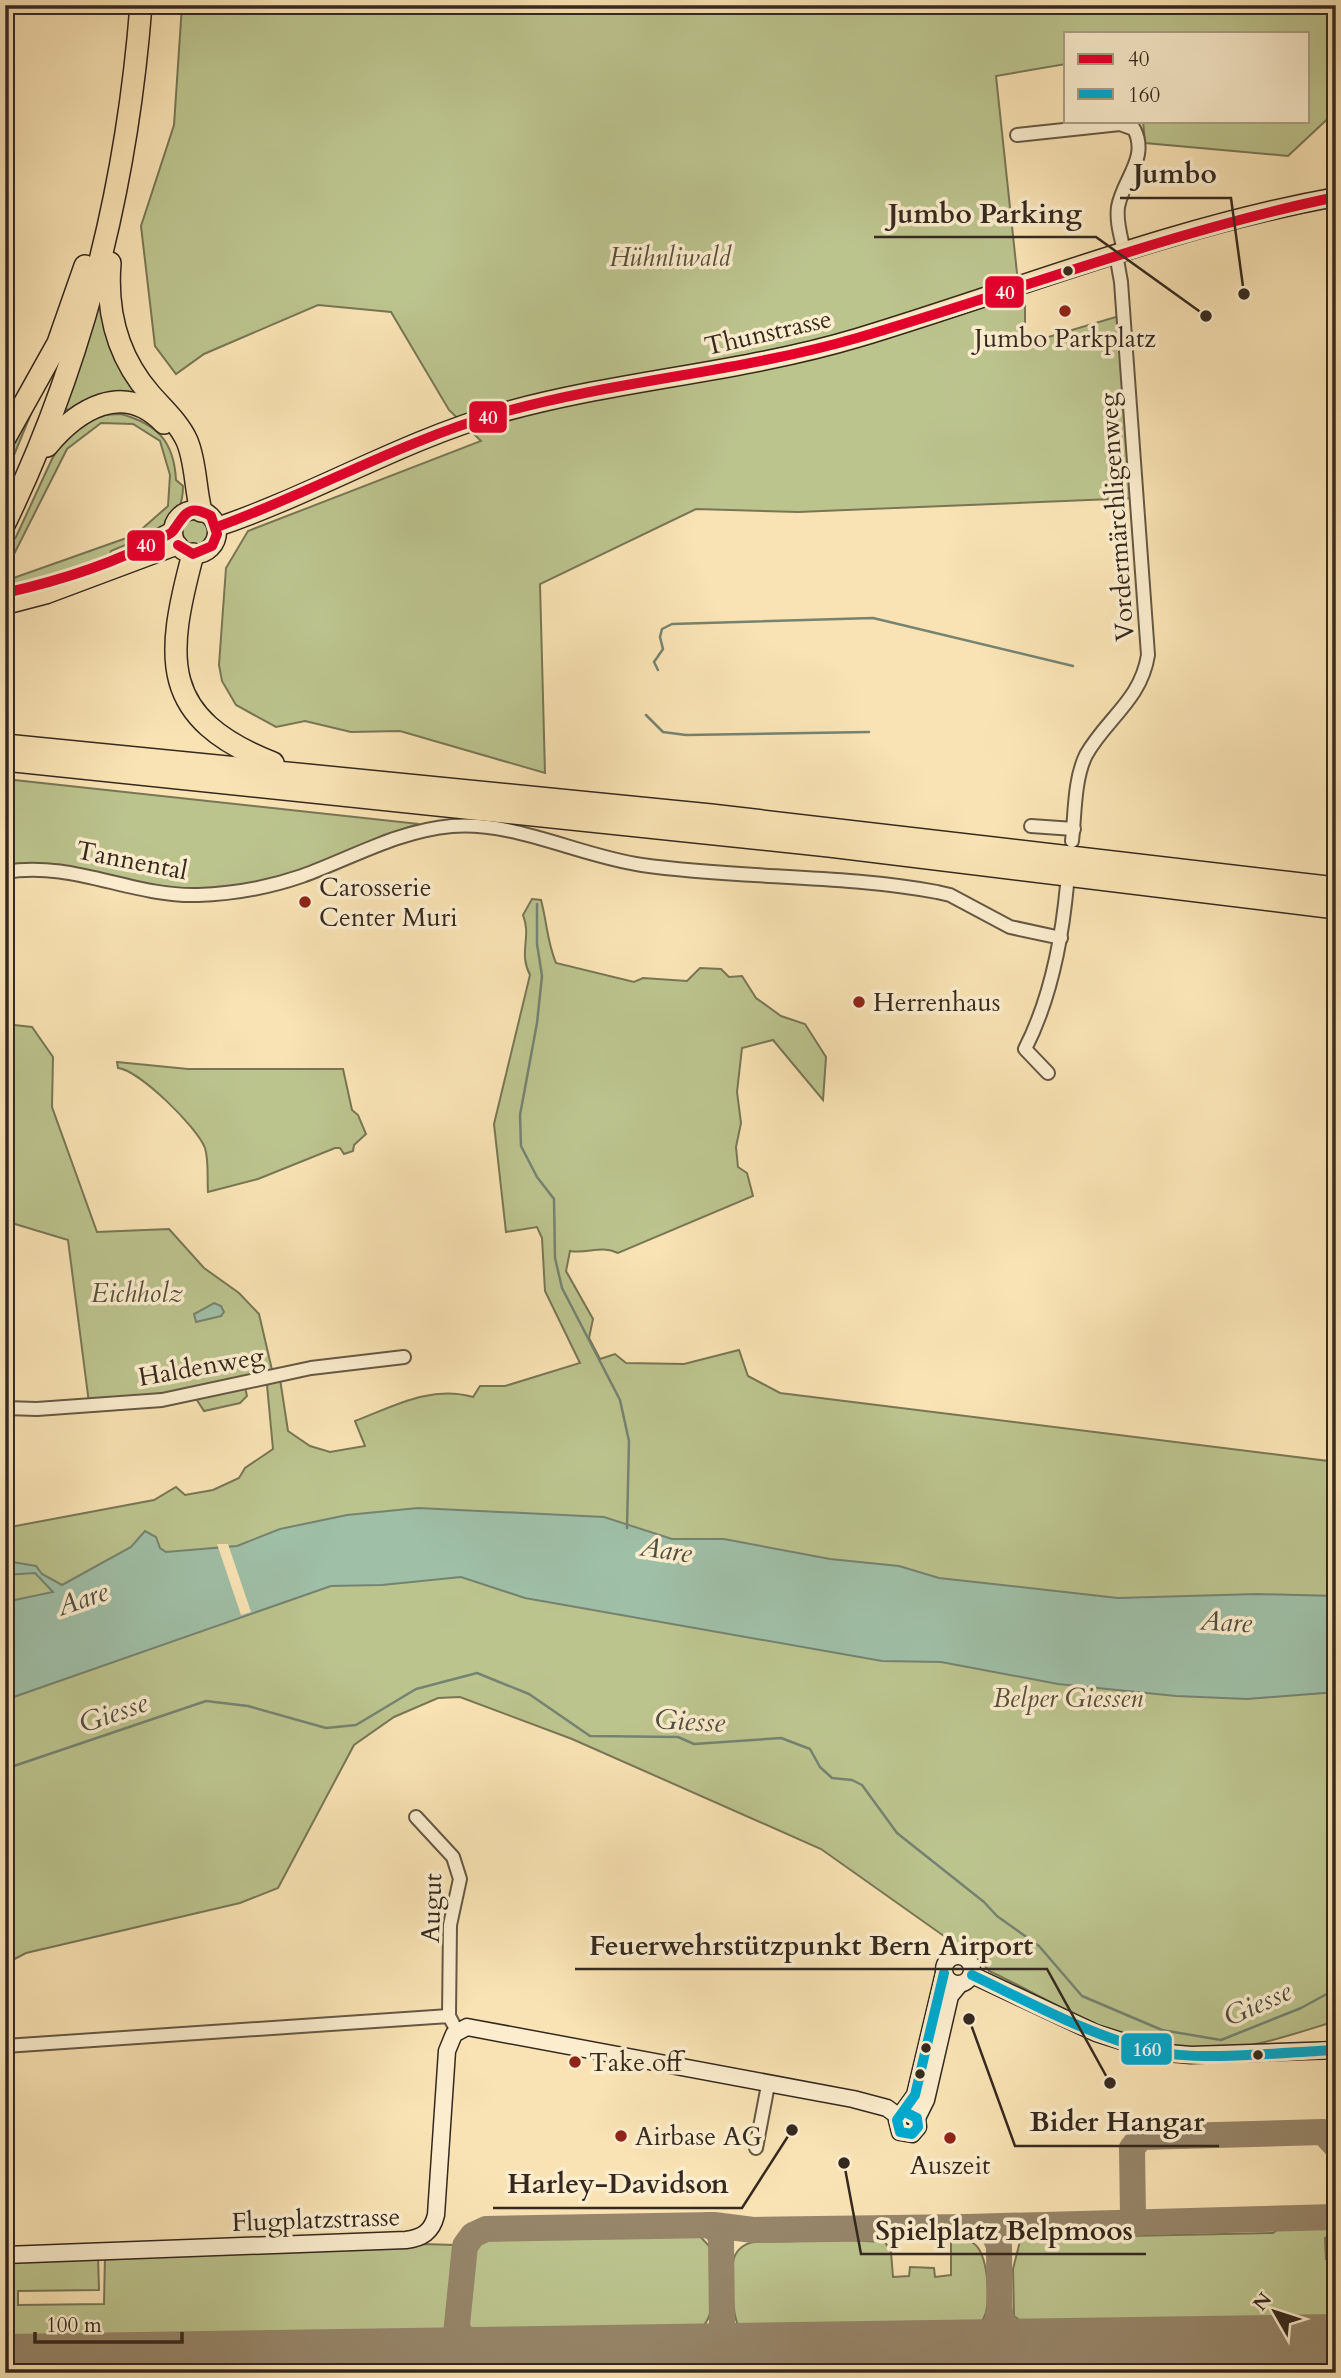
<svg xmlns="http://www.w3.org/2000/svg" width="1341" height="2378" viewBox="0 0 1341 2378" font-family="Cardo,serif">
<rect width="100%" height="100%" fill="#f9e3b4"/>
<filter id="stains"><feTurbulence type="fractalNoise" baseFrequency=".00286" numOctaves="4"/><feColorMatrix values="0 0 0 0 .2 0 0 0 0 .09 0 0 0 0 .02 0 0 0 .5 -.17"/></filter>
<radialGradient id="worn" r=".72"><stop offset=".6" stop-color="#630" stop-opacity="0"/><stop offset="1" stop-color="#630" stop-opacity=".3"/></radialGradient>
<!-- green -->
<g fill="#bcc48e" stroke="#787656" stroke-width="2">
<polygon points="182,5 1336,5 1336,111 1288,156 1145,143 1143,121 1308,121 1308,33 1066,33 1066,64 996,76 1017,273 1025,301 1025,344 1119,316 1136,498 798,512 696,509 540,584 545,773 400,731 351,732 305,721 276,727 236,705 222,681 219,665 226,568 248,531 481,441 449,410 391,312 318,305 204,354 176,374 155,346 141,226 174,125"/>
<polygon points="100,298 153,403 72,413 64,407"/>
<polygon points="37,399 5,477 5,446"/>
<path d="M 121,414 C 157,424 174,441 176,480 L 183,486 C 183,514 169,527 146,541 L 137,540 L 111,551 L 110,556 L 33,582 L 5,588 L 5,581 L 135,535 L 168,506 L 170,475 L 160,441 L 133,424 L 101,423 L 67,449 L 5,572 L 5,550 L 16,537 L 52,459 L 64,439 L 81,423 L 102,415 Z"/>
<circle cx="195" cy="531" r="16"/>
<polygon points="5,779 419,824 384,835 309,869 239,887 192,892 22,873 5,878"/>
<path d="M 532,899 L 541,900 C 547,922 547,942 556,963 L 634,982 L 643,978 L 687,981 L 700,968 L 721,969 L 729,977 L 742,976 L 756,998 L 781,1016 L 805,1024 L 826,1057 L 823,1100 L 773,1040 L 742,1048 L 737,1092 L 741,1123 L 736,1147 L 738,1167 L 747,1173 L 753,1196 L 618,1253 C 601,1245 588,1254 570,1251 L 566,1271 L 593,1319 L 589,1338 L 600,1359 L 615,1354 L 626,1363 L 684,1364 L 739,1350 L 748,1376 L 780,1393 L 1336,1462 L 1336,2021 C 1284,2037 1227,2058 1172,2049 C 1107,2039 1048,1998 989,1971 L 978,1957 L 958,1946 L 821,1849 L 572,1739 L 460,1697 L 438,1698 L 394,1717 L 354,1745 L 278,1888 L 240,1903 L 26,1953 L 5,1964 L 5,1528 L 154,1500 L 176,1487 L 185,1495 L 213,1490 L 239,1478 L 245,1468 L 273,1449 L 267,1385 L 280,1379 L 288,1431 L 310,1446 L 330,1452 L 365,1446 L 355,1421 C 394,1406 431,1385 473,1397 L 480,1386 L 505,1386 L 580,1363 L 545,1291 L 542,1238 L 537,1227 L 506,1232 L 494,1124 L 530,975 C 518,952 532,937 523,915 Z"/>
<polygon points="5,1024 32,1027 53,1057 52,1107 97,1232 169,1229 204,1268 239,1293 259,1314 273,1374 244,1383 247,1396 240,1403 204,1411 195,1397 89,1403 68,1240 5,1221"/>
<path d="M 117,1062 L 188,1069 L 343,1069 L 352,1110 L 358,1115 L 366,1134 L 354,1145 L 353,1151 L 344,1154 L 340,1148 L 335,1148 L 258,1179 L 208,1192 C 207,1179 209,1161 205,1148 C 197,1127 139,1070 118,1068 Z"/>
<polygon points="1282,2226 1329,2227 1329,2236 1325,2238 1326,2259 1336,2260 1336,2324 1029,2328 1014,2316 1013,2269 1020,2241 1030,2238 1273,2233"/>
<path d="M 695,2231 L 710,2247 C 711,2275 724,2329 686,2335 L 495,2338 C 486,2337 475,2335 470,2327 C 462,2311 469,2247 483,2237 Z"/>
<path d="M 844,2240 L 885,2242 L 891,2252 L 893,2277 L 909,2276 L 910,2267 L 934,2268 L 935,2277 L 951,2275 L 951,2240 C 958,2240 967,2239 973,2243 C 988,2252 991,2300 985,2315 C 981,2326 974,2328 964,2330 L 756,2333 L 740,2329 C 732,2318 730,2272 734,2258 C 737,2249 745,2243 755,2242 Z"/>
<polygon points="422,2244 455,2245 449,2329 441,2337 5,2345 5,2259 98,2256 99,2290 18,2291 18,2305 104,2304 105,2255"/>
<polygon points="1336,2369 1336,2373 1128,2373"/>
</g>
<!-- water -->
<g fill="#9fbfa7" stroke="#758371" stroke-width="2">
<polygon points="214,1303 221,1306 224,1312 221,1316 196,1322 194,1314"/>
<polygon points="418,1508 604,1517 672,1539 724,1539 830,1559 899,1566 939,1578 1118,1598 1257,1594 1336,1596 1336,1692 1247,1699 1176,1696 1058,1684 941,1662 882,1661 525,1598 461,1577 382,1585 331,1586 5,1700 5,1602 53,1592 35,1573 5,1575 5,1566 13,1562 36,1566 42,1574 62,1585 131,1547 145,1531 156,1537 160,1548 166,1552 237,1546 280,1529 347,1515"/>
</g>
<!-- pier -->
<polygon fill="#f9e3b4" points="217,1544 228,1544 251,1612 241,1615"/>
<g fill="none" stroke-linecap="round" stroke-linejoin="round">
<!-- stream -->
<g stroke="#758371" stroke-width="2.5">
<polyline points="658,670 654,662 663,649 660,637 662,629 672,624 873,618 1073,666"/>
<polyline points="646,715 663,732 686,735 869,732"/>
<polyline points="537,904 537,944 542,976 537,1023 520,1115 521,1146 537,1177 554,1199 555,1258 562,1288 620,1400 629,1441 627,1528"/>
<polyline points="5,1769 206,1701 248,1706 326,1728 356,1725 416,1689 477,1673 529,1694 590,1736 678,1737 694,1744 781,1738 810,1749 820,1767 832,1778 852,1780 862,1785 897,1833 984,1902 997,1916 1039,1946 1082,1996 1162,2030 1221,2040 1301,2008 1336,1989"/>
</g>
<!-- taxiway -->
<g stroke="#97866a" stroke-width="26">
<polyline points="1139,2223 1133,2216 1132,2148 1141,2137 1323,2132 1336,2146"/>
<polyline points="982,2227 994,2234 999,2246 1000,2373"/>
<path d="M 1000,2313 C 1006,2338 1021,2348 1045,2351"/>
<path d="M 722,2325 C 724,2345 740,2353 758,2355"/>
<path d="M 458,2332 C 463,2351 475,2358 495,2358"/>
<path d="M 958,2352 C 980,2347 995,2337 999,2313"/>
<polyline points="693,2356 715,2346 722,2325 721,2238 716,2229 708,2225"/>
<polyline points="411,2361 440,2357 455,2344 465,2246 473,2235 486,2229 714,2225 753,2230 967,2227 1336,2217"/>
</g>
<!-- runway -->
<polyline stroke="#97866a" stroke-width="66" points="5,2367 1336,2347"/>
<defs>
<g id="street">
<path d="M 1017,135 L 1120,124 L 1134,129 C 1149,158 1123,179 1118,207 C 1116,222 1121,237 1124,251"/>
<polyline points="1031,826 1074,829"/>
<path d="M 1072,841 C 1075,815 1074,779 1086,755 C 1106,719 1141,700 1148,655 L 1121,282 L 1116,254"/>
<path d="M 5,872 C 72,860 132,897 198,895 C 232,894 270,887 302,876 C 352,858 397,831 452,826 C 515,821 579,856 642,865 C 740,879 840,874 937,892 L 950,895 L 1010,927 L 1061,938"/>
<path d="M 1048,1073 L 1025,1049 C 1050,1000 1062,939 1067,885"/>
<polyline points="5,1408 37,1409 162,1400 311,1368 404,1357"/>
<polyline points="416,1817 453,1857 460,1879 450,1925 449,2016"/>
<polyline points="5,2046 449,2016 457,2031"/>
<polyline points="756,2148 768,2085"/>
</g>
<g id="secondary">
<circle cx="958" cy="1970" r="14"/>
<polyline points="972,1975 1096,2033 1156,2052 1191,2055 1336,2050"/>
<polyline points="905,2112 917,2118 918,2127 912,2134 900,2132 897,2120 915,2095 944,1973"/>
<polyline points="917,2118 926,2100 950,1996 959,1985"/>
<path d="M 5,2255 L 406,2240 C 422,2238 432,2232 436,2215 L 447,2051 L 454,2034 L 467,2027 L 853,2099 L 887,2108 L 899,2117"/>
</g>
<g id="primary">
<circle cx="195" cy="532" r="22"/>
<path d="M 217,527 C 313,495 401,441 500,413 C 617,380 740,373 857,338 C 1016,290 1171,227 1336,197"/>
<polyline points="142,547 173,531"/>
<polyline points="5,605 47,594 178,545"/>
</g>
<g id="highway">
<path d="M 110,263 C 106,312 117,356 150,394 C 163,409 179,423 187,441 C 196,462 195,488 201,511"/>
<polyline points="5,438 58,343 85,266"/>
<path d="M 47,446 C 77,410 123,380 164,423"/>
<path d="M 5,523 C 84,360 127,186 141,5"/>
<path d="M 193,554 C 165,659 159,718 273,763"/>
<polyline points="5,745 711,815 1336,888"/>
<polyline points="5,760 829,846 1336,908"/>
</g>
</defs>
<!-- street casing -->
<use href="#street" stroke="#665844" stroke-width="16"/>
<!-- secondary casing -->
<use href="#secondary" stroke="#35291f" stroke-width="19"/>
<!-- primary casing -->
<use href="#primary" stroke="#35291f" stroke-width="21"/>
<!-- highway casing -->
<use href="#highway" stroke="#35291f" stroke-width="24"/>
<!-- street -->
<use href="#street" stroke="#fbedce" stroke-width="12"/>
<!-- secondary -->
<use href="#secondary" stroke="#fbedce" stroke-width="16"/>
<!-- primary -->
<use href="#primary" stroke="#f9e3b4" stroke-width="18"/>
<!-- highway -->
<use href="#highway" stroke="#f9e3b4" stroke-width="21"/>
<defs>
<g id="bus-1">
<path d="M 217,527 C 313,492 402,441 500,413 C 617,380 740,372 857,338 C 1017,291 1172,231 1336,197"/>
<path d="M 5,593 C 58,581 111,565 159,539 C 163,537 171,534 173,531 C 185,515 187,503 211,516 L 217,534 L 212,546 L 193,554 L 178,545"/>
</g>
<g id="bus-2">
<path d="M 972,1975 C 1031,2003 1090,2036 1154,2051 C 1200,2062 1286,2052 1336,2050"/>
<polyline points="905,2112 917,2118 918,2127 912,2134 900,2132 897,2120 915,2095 944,1973"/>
</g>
</defs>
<!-- bus-1 casing -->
<use href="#bus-1" stroke="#fbedce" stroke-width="16"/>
<!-- bus-2 casing -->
<use href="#bus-2" stroke="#fbedce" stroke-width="16"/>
<!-- bus-1 -->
<use href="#bus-1" stroke="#e4002b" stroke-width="10"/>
<!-- bus-2 -->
<use href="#bus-2" stroke="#00a9ce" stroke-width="10"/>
</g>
<!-- markers -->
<g fill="#35291f" stroke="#fbedce" stroke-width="2.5">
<circle cx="1068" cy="271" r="6"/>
<circle cx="926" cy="2048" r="6"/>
<circle cx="1258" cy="2055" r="6"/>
<circle cx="920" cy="2074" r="6"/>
</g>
<g fill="#8f2418" stroke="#fbedce" stroke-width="2.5">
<circle cx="1065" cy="311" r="7"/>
<circle cx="305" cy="902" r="7"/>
<circle cx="859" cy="1002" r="7"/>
<circle cx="575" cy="2062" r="7"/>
<circle cx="621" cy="2136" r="7"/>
<circle cx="950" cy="2138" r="7"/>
</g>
<g text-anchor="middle" stroke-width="7" stroke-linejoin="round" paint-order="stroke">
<!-- park labels -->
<g font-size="26" font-style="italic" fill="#57503b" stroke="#fbedce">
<text x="670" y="266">Hühnliwald</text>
<text x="137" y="1302">Eichholz</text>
<text x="1068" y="1707">Belper Giessen</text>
</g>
<!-- street labels -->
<g font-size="26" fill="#35291f" stroke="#fbedce">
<text transform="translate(768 332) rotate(-13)" y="9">Thunstrasse</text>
<text transform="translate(1116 517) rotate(-94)" y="9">Vordermärchligenweg</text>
<text transform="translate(132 860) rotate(11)" y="9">Tannental</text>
<text transform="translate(201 1366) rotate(-10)" y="9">Haldenweg</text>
<text transform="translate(431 1908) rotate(-88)" y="9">Augut</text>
<text transform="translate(316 2219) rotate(-2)" y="9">Flugplatzstrasse</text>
</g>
<!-- poi labels -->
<g font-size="26" fill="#35291f" stroke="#fbedce" text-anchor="start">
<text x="1065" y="347" text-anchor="middle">Jumbo Parkplatz</text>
<text x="319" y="896">Carosserie<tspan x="319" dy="30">Center Muri</tspan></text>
<text x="873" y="1011">Herrenhaus</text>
<text x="589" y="2071">Take off</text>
<text x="635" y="2145">Airbase AG</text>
<text x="950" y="2174" text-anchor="middle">Auszeit</text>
</g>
<!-- water labels -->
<g font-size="28" font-style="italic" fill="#504e41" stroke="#fbedce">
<text transform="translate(666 1549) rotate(8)" y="10">Aare</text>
<text transform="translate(82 1598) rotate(-19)" y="10">Aare</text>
<text transform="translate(1226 1621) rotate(3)" y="10">Aare</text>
<text transform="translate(113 1712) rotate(-19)" y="10">Giesse</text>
<text transform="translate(690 1720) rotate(3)" y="10">Giesse</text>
<text transform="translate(1257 2003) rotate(-24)" y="10">Giesse</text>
</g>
</g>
<!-- callouts -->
<path fill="none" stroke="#35291f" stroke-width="2.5" d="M1244 294L1231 198H1120M1206 316L1096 237H874M1110 2083L1047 1969H575M969 2019L1015 2146H1219M792 2130L742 2208H493M844 2163L861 2254H1146"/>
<g fill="#35291f" stroke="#fbedce" stroke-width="2.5">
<circle cx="1244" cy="294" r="7"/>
<circle cx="1206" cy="316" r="7"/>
<circle cx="1110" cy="2083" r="7"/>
<circle cx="969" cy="2019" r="7"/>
<circle cx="792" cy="2130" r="7"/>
<circle cx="844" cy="2163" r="7"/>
</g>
<g font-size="28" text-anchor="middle" font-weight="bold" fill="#35291f" stroke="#fbedce" stroke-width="7" stroke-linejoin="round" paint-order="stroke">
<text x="1175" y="183">Jumbo</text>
<text x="985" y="223">Jumbo Parking</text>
<text x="811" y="1955">Feuerwehrstützpunkt Bern Airport</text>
<text x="1117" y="2131">Bider Hangar</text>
<text x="618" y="2193">Harley-Davidson</text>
<text x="1004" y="2240">Spielplatz Belpmoos</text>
</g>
<g stroke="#fbedce" stroke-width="2.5">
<rect x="984" y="275" width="41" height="34" rx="7" fill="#e4002b"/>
<rect x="468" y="400" width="40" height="34" rx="7" fill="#e4002b"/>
<rect x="126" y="529" width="40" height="33" rx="7" fill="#e4002b"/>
<rect x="1120" y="2032" width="53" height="34" rx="7" fill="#00a9ce"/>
</g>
<g font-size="19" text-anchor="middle" font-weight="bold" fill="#fff">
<text x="1005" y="299">40</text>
<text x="488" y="424">40</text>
<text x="146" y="552">40</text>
<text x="1147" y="2056">160</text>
</g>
<!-- margin -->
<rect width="1341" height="2378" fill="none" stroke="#f9e3b4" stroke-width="28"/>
<rect x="7" y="7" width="1327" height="2364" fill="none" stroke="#35291f" stroke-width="3.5"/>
<rect x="14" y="14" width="1313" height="2350" fill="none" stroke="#35291f" stroke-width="2"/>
<!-- legend -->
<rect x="1064" y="32" width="245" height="91" fill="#fbedce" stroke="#ac9f88" stroke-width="2"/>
<rect x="1078" y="54" width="35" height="10" fill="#e4002b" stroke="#ac9f88" stroke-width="2"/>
<text x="1128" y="66" font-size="21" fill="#35291f">40</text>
<rect x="1078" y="89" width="35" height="10" fill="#00a9ce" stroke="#ac9f88" stroke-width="2"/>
<text x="1128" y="102" font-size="21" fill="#35291f">160</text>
<!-- north arrow -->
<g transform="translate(1275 2312) rotate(309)" stroke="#fbedce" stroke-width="5" paint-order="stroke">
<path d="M0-5L12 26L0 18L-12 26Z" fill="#35291f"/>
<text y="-10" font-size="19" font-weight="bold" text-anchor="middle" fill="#35291f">N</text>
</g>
<!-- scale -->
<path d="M35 2332v10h147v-10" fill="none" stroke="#35291f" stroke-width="3.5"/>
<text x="46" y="2332" font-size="21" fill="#35291f" stroke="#fbedce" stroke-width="5" paint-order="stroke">100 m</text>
<rect width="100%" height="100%" filter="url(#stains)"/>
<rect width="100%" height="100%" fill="url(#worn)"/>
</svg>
